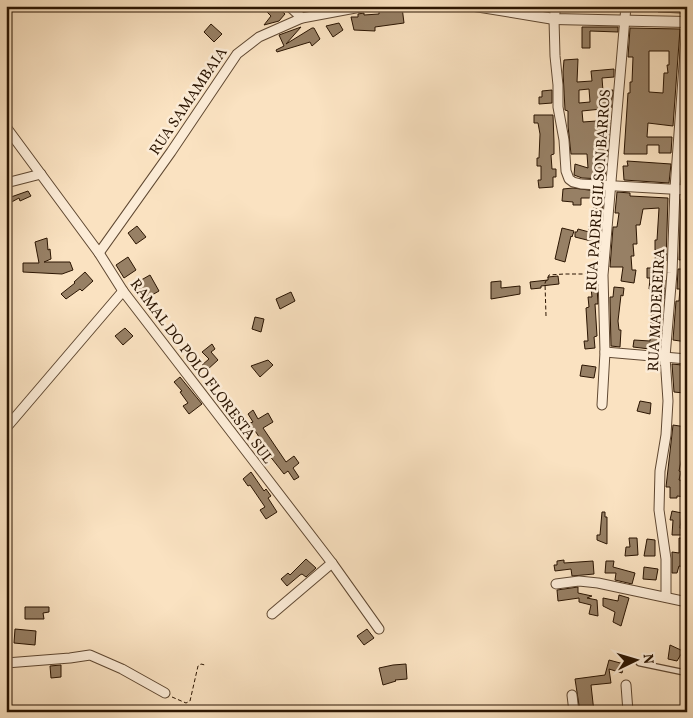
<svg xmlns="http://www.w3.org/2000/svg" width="693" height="718" viewBox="0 0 693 718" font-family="Vollkorn,serif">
<rect width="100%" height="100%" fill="#fae2c1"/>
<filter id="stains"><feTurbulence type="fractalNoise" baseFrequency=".004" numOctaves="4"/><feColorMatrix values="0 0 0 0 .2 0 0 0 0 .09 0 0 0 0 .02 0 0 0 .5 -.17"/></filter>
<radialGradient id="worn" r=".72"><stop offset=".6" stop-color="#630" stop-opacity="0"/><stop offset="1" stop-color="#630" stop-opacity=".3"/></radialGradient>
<!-- building -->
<g fill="#978065" stroke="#2b1502" fill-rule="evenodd">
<polygon points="270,6 276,6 285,14 279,21 264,25 271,16 266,11"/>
<polygon points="658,6 682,6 682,13 658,12"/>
<polygon points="402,7 404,23 375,27 375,31 354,30 351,17 358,17 358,14 364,13 364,15 379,14 379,10"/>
<polygon points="339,23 343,30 333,37 326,26"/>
<polygon points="211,24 222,34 214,42 204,32"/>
<polygon points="301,27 286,44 312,28 314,28 320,39 312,46 310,42 277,52 276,50 284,46 279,35"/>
<polygon points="582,27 618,27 618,32 590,31 590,48 582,48"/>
<path d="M 630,28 L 680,29 L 673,126 L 648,123 L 647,137 L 672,137 L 671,153 L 659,153 L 659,145 L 647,145 L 647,154 L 624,154 L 628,93 L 630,93 L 630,82 L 632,82 L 633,57 L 628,57 ZM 649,51 L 669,51 L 669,65 L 667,65 L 668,73 L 664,73 L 663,93 L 649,92 Z"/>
<path d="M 578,59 L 577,82 L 592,81 L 591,71 L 614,69 L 614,77 L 602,78 L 603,91 L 613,90 L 611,108 L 582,111 L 583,122 L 610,120 L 605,179 L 582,178 L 574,175 L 575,164 L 588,168 L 587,154 L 571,154 L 568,126 L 568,111 L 565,110 L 563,72 L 564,60 ZM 589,89 L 590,102 L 579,103 L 579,90 Z"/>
<polygon points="552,90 552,103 539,104 539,97 542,97 542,91"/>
<polygon points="534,115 553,115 554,142 554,154 551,155 552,169 556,169 556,177 553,177 553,187 539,188 538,180 541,180 541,166 537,166 537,158 539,158 540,134 538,123 534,123"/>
<polygon points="627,161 671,164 669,183 624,180 623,166 628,166"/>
<polygon points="573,188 604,192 599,252 591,252 591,241 575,237 575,232 577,232 578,229 589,232 589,224 591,224 591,210 594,210 593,198 581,198 581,205 573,205 573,202 562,201 563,189"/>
<polygon points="6,189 11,197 28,191 31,196 20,201 19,198 6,205"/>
<polygon points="617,192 630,193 630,196 668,198 666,261 655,261 656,250 655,250 655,240 657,240 659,208 643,209 640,225 636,225 637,244 633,244 634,256 631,256 632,270 636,270 634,283 621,281 623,267 610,267 613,227 617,227 619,213 615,213"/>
<polygon points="687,198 687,259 679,260 681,199"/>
<polygon points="137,226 146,237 136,244 128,233"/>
<polygon points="562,228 574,231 572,237 571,236 565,262 555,259"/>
<polygon points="47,238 48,250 50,249 51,259 44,262 70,262 73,270 62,274 23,272 23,263 39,263 35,242"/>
<polygon points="128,257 136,270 124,278 116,265"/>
<polygon points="647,268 663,268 662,280 665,280 664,299 654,298 655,289 649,289 650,278 647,278"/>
<polygon points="678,269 687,269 687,342 673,340 676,301 679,301 680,289 677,289"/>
<polygon points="85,272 93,281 82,291 80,289 66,299 61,294 75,283 74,282"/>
<polygon points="150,275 159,291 145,299 136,283"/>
<polygon points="558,276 559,284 541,286 541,288 531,289 530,282 548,280 548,277"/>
<polygon points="501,281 501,288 520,286 520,294 491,299 491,282"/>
<polygon points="597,287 598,304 595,304 597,336 594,337 595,348 585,349 584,341 588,341 586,308 589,307 588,297 592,297 591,288"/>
<polygon points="614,287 624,288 623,296 621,295 618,321 619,330 621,330 620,347 611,346 610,302 610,297 613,297"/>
<polygon points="291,292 295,301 280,309 276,299"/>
<polygon points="652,304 658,305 658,311 661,312 660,322 662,322 658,350 633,347 634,340 650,341"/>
<polygon points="255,317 264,319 261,332 252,329"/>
<polygon points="125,328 133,336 123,345 115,336"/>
<polygon points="212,344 215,349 211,352 218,360 207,370 202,365 209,359 202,352"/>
<polygon points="268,360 273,365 260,377 251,366"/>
<polygon points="672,364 682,365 684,393 674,392"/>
<polygon points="582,365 596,367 594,378 580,376"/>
<polygon points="180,377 202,404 189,414 183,406 188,403 180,392 182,391 174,382"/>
<polygon points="640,401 651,403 650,414 637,411"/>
<polygon points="253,410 258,419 268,413 273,422 263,428 286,462 294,456 299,463 293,468 299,477 294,480 288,471 284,474 258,441 261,440 250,423 253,422 248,414"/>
<polygon points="673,425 686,427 684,438 686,439 679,471 681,472 679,480 685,481 683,489 687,489 687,497 677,496 677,498 670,498 670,487 666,487"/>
<polygon points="251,472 264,491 266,489 271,496 268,498 277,512 266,519 260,510 265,507 250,485 248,486 243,479"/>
<polygon points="672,511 682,513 680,528 684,528 683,535 672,535 673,520 670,520"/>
<polygon points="602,512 605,512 605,517 607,517 607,544 597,540 597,535 600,535"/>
<polygon points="629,538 637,538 638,555 625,556 626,547 630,547"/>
<polygon points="679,538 687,538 687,567 679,566 677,573 672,573 672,552 679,553"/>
<polygon points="647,539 655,540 655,556 644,556"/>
<polygon points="306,559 316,568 306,577 302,574 300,575 287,586 281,579 288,573 290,575"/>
<polygon points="564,560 564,563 593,561 594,574 572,576 571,569 555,571 554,565 557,565 557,561"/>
<polygon points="606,561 614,561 613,567 635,573 632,584 615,580 616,573 605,573"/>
<polygon points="644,567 658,569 656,580 643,579"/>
<polygon points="578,587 578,593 592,596 587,598 597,600 598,616 589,614 591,605 579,602 579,598 558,601 557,590"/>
<polygon points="619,595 629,598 621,626 613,622 615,612 603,606 603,598 618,601"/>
<polygon points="25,607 49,607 49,612 43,613 44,619 25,619"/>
<polygon points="15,629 36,631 35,645 14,643"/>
<polygon points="367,629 374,638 364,645 357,636"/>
<polygon points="670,645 683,651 677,661 668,659"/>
<polygon points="609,660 624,664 622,673 609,669 611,683 591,685 594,712 580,712 575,679 605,675"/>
<polygon points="406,664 407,679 395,680 396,681 383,685 379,668 393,665"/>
<polygon points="61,665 61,677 51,678 50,666"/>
</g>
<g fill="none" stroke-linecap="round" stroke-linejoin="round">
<defs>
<polyline id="service" points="639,663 687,673"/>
<g id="minor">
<polyline points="289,6 302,18"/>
<polyline points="556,6 554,19 555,56 558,85 558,107 564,140 566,171 569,179 573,182 581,184 687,190"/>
<polyline points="6,127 99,253 123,291 332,563 379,629"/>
<polyline points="6,183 41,174"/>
<polyline points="99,253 171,152 237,54 259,37 302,18 366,6"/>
<polyline points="605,352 687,359"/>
<polyline points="602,405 605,352 603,275 626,6"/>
<polyline points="6,428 123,291"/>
<polyline points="556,584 579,581 598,583 687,602"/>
<polyline points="666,597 666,559 659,510 660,471 666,435 668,401 665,357 672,273 675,188 687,24"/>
<polyline points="272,614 332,563"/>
<polyline points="6,663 70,658 90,655 122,669 165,693"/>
<polyline points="626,685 628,712"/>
<polyline points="572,695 574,712"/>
</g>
<polyline id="tertiary" points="475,6 554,19 687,22"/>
</defs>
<!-- service casing -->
<use href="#service" stroke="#5f4832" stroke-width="7"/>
<!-- minor casing -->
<use href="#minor" stroke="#5f4832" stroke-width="11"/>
<!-- tertiary casing -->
<use href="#tertiary" stroke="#5f4832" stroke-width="12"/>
<!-- path -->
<g stroke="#2b1502" stroke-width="1" stroke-dasharray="4 2.5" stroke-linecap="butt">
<polyline points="546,316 545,283 549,275 564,274 595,274"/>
<polyline points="172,697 186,703 190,701 198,666 201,664 205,665"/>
</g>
<!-- service -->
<use href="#service" stroke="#fcecd7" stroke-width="4.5"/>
<!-- minor -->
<use href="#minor" stroke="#fcecd7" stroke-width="9"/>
<!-- tertiary -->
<use href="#tertiary" stroke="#fcecd7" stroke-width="10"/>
</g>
<g text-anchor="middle" stroke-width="5" stroke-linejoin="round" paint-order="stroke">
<!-- street labels -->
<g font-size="15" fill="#2b1502" stroke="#fcecd7">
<text transform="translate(188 101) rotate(-56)" y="5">RUA SAMAMBAIA</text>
<text transform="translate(598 190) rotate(-86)" y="5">RUA PADRE GILSON BARROS</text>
<text transform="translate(656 310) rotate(-87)" y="5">RUA MADEREIRA</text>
<text transform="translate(202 371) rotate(53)" y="5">RAMAL DO POLO FLORESTA SUL</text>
</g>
</g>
<!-- margin -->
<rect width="693" height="718" fill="none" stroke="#fae2c1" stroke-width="25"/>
<rect x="8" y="8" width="678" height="703" fill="none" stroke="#2b1502" stroke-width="2.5"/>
<rect x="12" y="12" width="668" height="693" fill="none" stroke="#2b1502"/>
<!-- north arrow -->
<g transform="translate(636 660) rotate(85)" stroke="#fcecd7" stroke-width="4" paint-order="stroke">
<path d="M0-4L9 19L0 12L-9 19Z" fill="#2b1502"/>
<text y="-8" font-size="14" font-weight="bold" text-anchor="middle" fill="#2b1502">N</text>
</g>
<rect width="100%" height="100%" filter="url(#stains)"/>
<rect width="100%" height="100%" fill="url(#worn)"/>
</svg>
